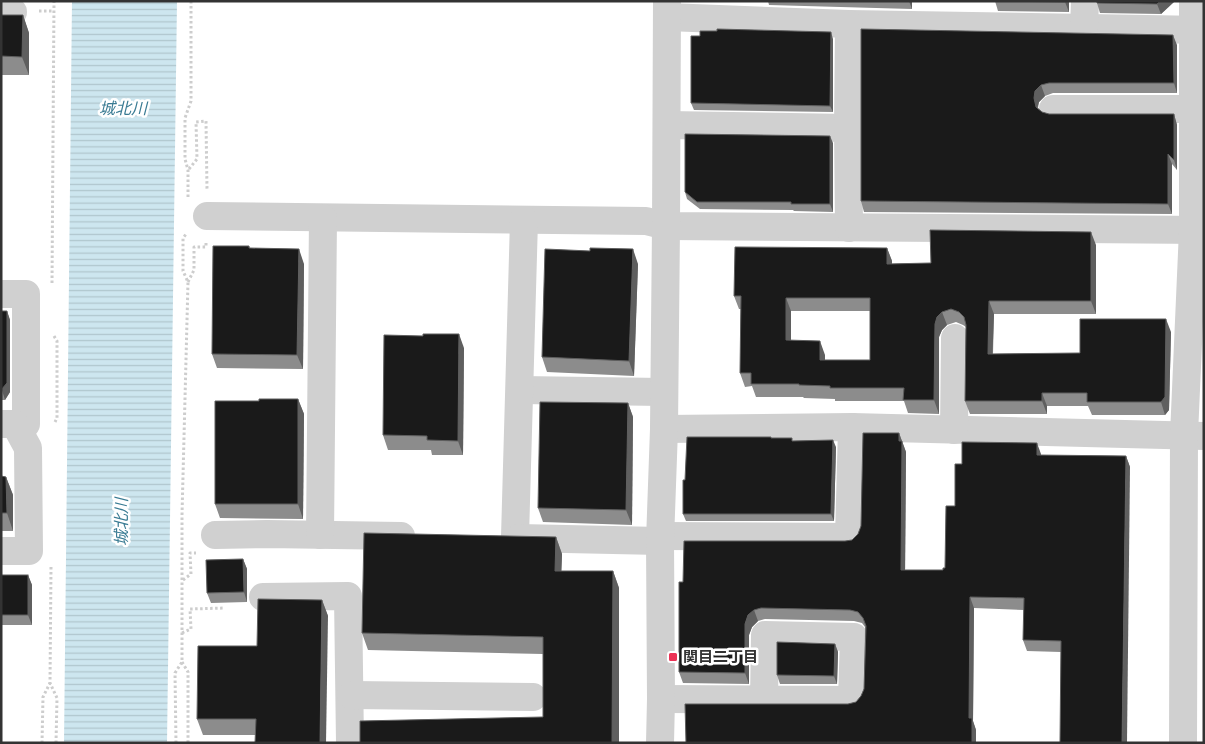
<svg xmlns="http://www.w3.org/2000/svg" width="1205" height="744" viewBox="0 0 1205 744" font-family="Raleway,'Noto Sans JP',sans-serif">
<defs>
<pattern id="water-rules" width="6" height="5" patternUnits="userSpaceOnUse" patternTransform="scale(1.25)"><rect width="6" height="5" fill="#cde6ef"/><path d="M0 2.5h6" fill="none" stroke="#b0c6cd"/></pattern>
</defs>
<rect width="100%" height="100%" fill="#fff"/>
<!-- water -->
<polygon fill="url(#water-rules)" points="72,1 177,1 167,743 64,743"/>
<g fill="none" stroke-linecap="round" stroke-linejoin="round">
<!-- path -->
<g stroke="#cdcdcd" stroke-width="3" stroke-dasharray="2.5 2.5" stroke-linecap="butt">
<polyline points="39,11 54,11"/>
<polyline points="189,169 197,159 196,122 206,121 207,190"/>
<polyline points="188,197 188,170 185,159 185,118 191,101 191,1"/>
<polyline points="188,282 194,270 194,247 206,247 206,243"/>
<polyline points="52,283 54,1"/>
<polyline points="54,336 57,341 57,418 55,422"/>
<polyline points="51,567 50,683 57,698 56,743"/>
<polyline points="183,580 191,574 190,553 196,553"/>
<polyline points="182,633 191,629 190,609 225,608"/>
<polyline points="182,662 188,672 188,743"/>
<polyline points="42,743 43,697 50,683"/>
<polyline points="176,743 175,673 182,662 182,515 188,282 183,271 183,238 187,233"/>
</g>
<!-- minor -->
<g stroke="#d0d0d0" stroke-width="28">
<polyline points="1,12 13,12"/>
<polyline points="667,17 849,24 1204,30"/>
<polyline points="1084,28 1085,1"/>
<polyline points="1053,109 1193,109"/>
<polyline points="667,125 848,128"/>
<polyline points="207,216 646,221 666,226 1204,230"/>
<polyline points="849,228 848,128 849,24"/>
<polyline points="1,294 26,294 26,424 1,424"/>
<polyline points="520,390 663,392"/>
<polyline points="664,429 852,427 1204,436"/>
<polyline points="954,430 955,338"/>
<polyline points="215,535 267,534 401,536"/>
<polyline points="320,535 323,218"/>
<polyline points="660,536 849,537 852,427"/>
<polyline points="515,537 524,220"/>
<polyline points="519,538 660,541"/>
<polyline points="1,551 29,551 28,448 15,424"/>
<polyline points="263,597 348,596 350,743"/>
<polyline points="351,695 533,697"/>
<polyline points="661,699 852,700 854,637 765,635 764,700"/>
<polyline points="660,743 661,699 660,541 664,429 666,226 667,1"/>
<polyline points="1183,743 1184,435 1193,230 1193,1"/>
</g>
</g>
<!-- wall -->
<g fill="#8c8c8c" fill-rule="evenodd">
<polygon points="768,1 912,1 912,9 769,5"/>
<polygon points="995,1 1069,1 1069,12 998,11"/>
<polygon points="1175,1 1161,14 1100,13 1097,3"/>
<polygon points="1,15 23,15 29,33 29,75 1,75"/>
<polygon points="861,29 1177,45 1177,93 1053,93 1045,96 1039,102 1038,108 1042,112 1049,114 1174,114 1177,125 1177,170 1172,164 1172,214 864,212 861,201"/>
<polygon points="833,39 833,112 694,110 691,103"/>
<polygon points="833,143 833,212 794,211 793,210 700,209 687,199 685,192"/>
<path d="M 1096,245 L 1096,314 L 994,314 L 993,354 L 1080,353 L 1171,332 L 1169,410 L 1165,415 L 1092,415 L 1088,406 L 1047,406 L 1047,414 L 970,414 L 965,401 L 966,327 L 963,325 L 956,322 L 947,325 L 942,330 L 939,337 L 939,414 L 908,413 L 904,401 L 835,401 L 835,399 L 804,398 L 803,397 L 756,397 L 752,386 L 745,387 L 740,373 L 741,309 L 739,309 L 734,296 L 887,248 L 892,261 L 892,264 L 931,263 ZM 791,311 L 870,311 L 870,360 L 825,360 L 825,355 L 791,340 Z"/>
<polygon points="249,246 250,248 304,264 303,369 217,368 212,354"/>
<polygon points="638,264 634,376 547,372 542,357"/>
<polygon points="1,311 7,311 10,320 10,392 5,400 1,400"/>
<polygon points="464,348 463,455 432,455 431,450 388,450 383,435"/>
<polygon points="298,399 304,414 303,519 220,518 215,504 259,401"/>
<polygon points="628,403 633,417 632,525 543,522 538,508"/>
<polygon points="899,433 906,452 905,570 943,570 945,568 962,464 1041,455 1126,456 1130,467 1061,652 1027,651 1023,640 1024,610 974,608 973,721 976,730 848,704 856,702 861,696 864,689 865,627 862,623 854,621 765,619 758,621 752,627 749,635 749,684 683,683 679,672 683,582 852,540 858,534"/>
<polygon points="771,438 836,447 834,521 686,521 683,514 685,480"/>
<polygon points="1,476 6,477 13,495 13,531 1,531"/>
<polygon points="556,537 562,554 561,571 613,571 619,588 619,743 360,743 543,717 543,654 368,650 362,633"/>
<polygon points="243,559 247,569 247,602 211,603 207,593"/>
<polygon points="1,575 28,575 32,585 32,625 1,625"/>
<polygon points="322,600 328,616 256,735 203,735 197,719 257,646"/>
<polygon points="835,644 838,652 837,684 780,684 777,675"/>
</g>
<!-- shaded-wall -->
<g fill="#5f5f5f">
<polygon points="909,1 912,1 912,9"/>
<polygon points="1065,1 1069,1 1069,12 1065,2"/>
<polygon points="1160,1 1175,1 1161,14 1157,4"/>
<polygon points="23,15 29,33 29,75 22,57"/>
<polygon points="831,32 833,39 833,112 830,106"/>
<polygon points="1173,35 1177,45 1177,93 1174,83"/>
<polygon points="1041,85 1045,96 1039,102 1037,109 1036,107 1034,98 1035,91"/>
<polygon points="1174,114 1177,125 1177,170 1174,160"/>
<polygon points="830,136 833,143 833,212 830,204"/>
<polygon points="1168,154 1172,164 1172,214 1168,204"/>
<polygon points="1091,232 1096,245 1096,314 1091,301"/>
<polygon points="887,248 892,261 892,277 887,264"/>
<polygon points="299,249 304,264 303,369 297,355"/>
<polygon points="633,249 638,264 634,376 629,361"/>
<polygon points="786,298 791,311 791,353 786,340"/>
<polygon points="989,301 994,314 992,367 988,354"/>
<polygon points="7,311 10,320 10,392 5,400 2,390"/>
<polygon points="942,312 947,325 942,330 939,337 939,414 934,400 935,324 937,317"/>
<polygon points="1166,319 1171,332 1169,410 1165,415 1161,402"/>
<polygon points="459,334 464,348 463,455 458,441"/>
<polygon points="820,341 825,355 825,374 820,360"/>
<polygon points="1042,393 1047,406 1047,414 1042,401"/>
<polygon points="298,399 304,414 303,519 298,504"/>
<polygon points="628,403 633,417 632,525 626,510"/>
<polygon points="899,433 906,452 905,581 901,570"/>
<polygon points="833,440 836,447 834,521 831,514"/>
<polygon points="1037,443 1041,454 1041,466 1037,455"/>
<polygon points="1126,456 1130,467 1127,743 1122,743"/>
<polygon points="6,477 13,495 13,531 7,513"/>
<polygon points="556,537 562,554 561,588 555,571"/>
<polygon points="243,559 247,569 247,602 244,592"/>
<polygon points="613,571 619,588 619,743 612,743"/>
<polygon points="28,575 32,585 32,625 28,615"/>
<polygon points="970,597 974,608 973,721 976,730 976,743 972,743 969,718"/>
<polygon points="322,600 328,616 326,743 320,743"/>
<polygon points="754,610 758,621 752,627 749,635 749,684 745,673 745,624 748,615"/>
<polygon points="835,644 838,652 837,684 834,676"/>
</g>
<!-- building -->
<g fill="#1a1a1a" stroke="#5f5f5f" fill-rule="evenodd">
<polygon points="995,1 1065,1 1065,2"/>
<polygon points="1097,1 1160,1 1157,4 1097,3"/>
<polygon points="1,15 23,15 22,57 1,56"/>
<polygon points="717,29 831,32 830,106 691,103 691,36 700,36 700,31 717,31"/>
<polygon points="861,29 1173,35 1174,83 1049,83 1041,85 1035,91 1034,98 1036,107 1042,112 1049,114 1174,114 1174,160 1168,154 1168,204 861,201"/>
<polygon points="685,134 830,136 830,204 791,204 791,202 697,202 685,192"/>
<path d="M 930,230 L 1091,232 L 1091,301 L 989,301 L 988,354 L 1080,353 L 1080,319 L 1166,319 L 1165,397 L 1161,402 L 1087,402 L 1087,393 L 1042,393 L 1042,401 L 965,401 L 966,325 L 964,317 L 959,312 L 951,309 L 942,312 L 937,317 L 935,324 L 934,400 L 903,400 L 904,388 L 830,388 L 830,386 L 799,385 L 799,384 L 751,384 L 751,373 L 740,373 L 741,296 L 734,296 L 735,247 L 887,248 L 887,264 L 931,263 ZM 786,298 L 870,298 L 870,360 L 820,360 L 820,341 L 786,340 Z"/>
<polygon points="213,246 249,246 249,248 299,249 297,355 212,354"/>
<polygon points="590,248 633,249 629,361 542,357 545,249 590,251"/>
<polygon points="1,311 7,311 7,383 1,390"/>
<polygon points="423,334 459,334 458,441 427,440 427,436 383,435 384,335 423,336"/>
<polygon points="259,399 298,399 298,504 215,504 215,401 259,401"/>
<polygon points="540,402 628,403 626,510 538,508"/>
<polygon points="863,433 899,433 899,441 902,441 901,570 943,570 943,568 945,568 946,506 955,506 955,464 962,464 962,442 1037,443 1037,455 1126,456 1122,743 1060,743 1061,641 1023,640 1024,598 970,597 969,718 972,718 972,743 686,743 685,704 848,704 856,702 861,696 864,689 866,626 863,618 858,612 850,610 761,608 754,610 748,615 745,624 745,673 679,672 679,582 683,582 684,541 845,541 852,540 858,534 861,526"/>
<polygon points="687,437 771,437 771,438 792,438 792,441 833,440 831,514 683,514 683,480 685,480"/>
<polygon points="1,476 6,477 7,513 1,513"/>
<polygon points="364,533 556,537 555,571 613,571 612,743 360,743 360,721 543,717 543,637 362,633"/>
<polygon points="243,559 244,592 207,593 206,560"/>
<rect x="1" y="575" width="27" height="40"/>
<polygon points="258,599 322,600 320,743 255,743 256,719 197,719 198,646 257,646"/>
<polygon points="777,642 835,644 834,676 777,675"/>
</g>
<!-- markers -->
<rect fill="#ec3256" stroke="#fff" stroke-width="2" x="668" y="652" width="10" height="10" rx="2.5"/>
<g text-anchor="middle" stroke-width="5" stroke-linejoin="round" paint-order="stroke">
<!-- poi labels -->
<g font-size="15" font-weight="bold" fill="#333" stroke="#fff" text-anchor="start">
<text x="683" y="662">関目二丁目</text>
</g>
<!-- water labels -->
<g font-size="16" font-style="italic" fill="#397b93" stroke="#fff">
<text x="123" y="114">城北川</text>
<text transform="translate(121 522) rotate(-90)" y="6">城北川</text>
</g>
</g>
<!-- border -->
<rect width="1205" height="744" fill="none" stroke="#333333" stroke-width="5"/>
</svg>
